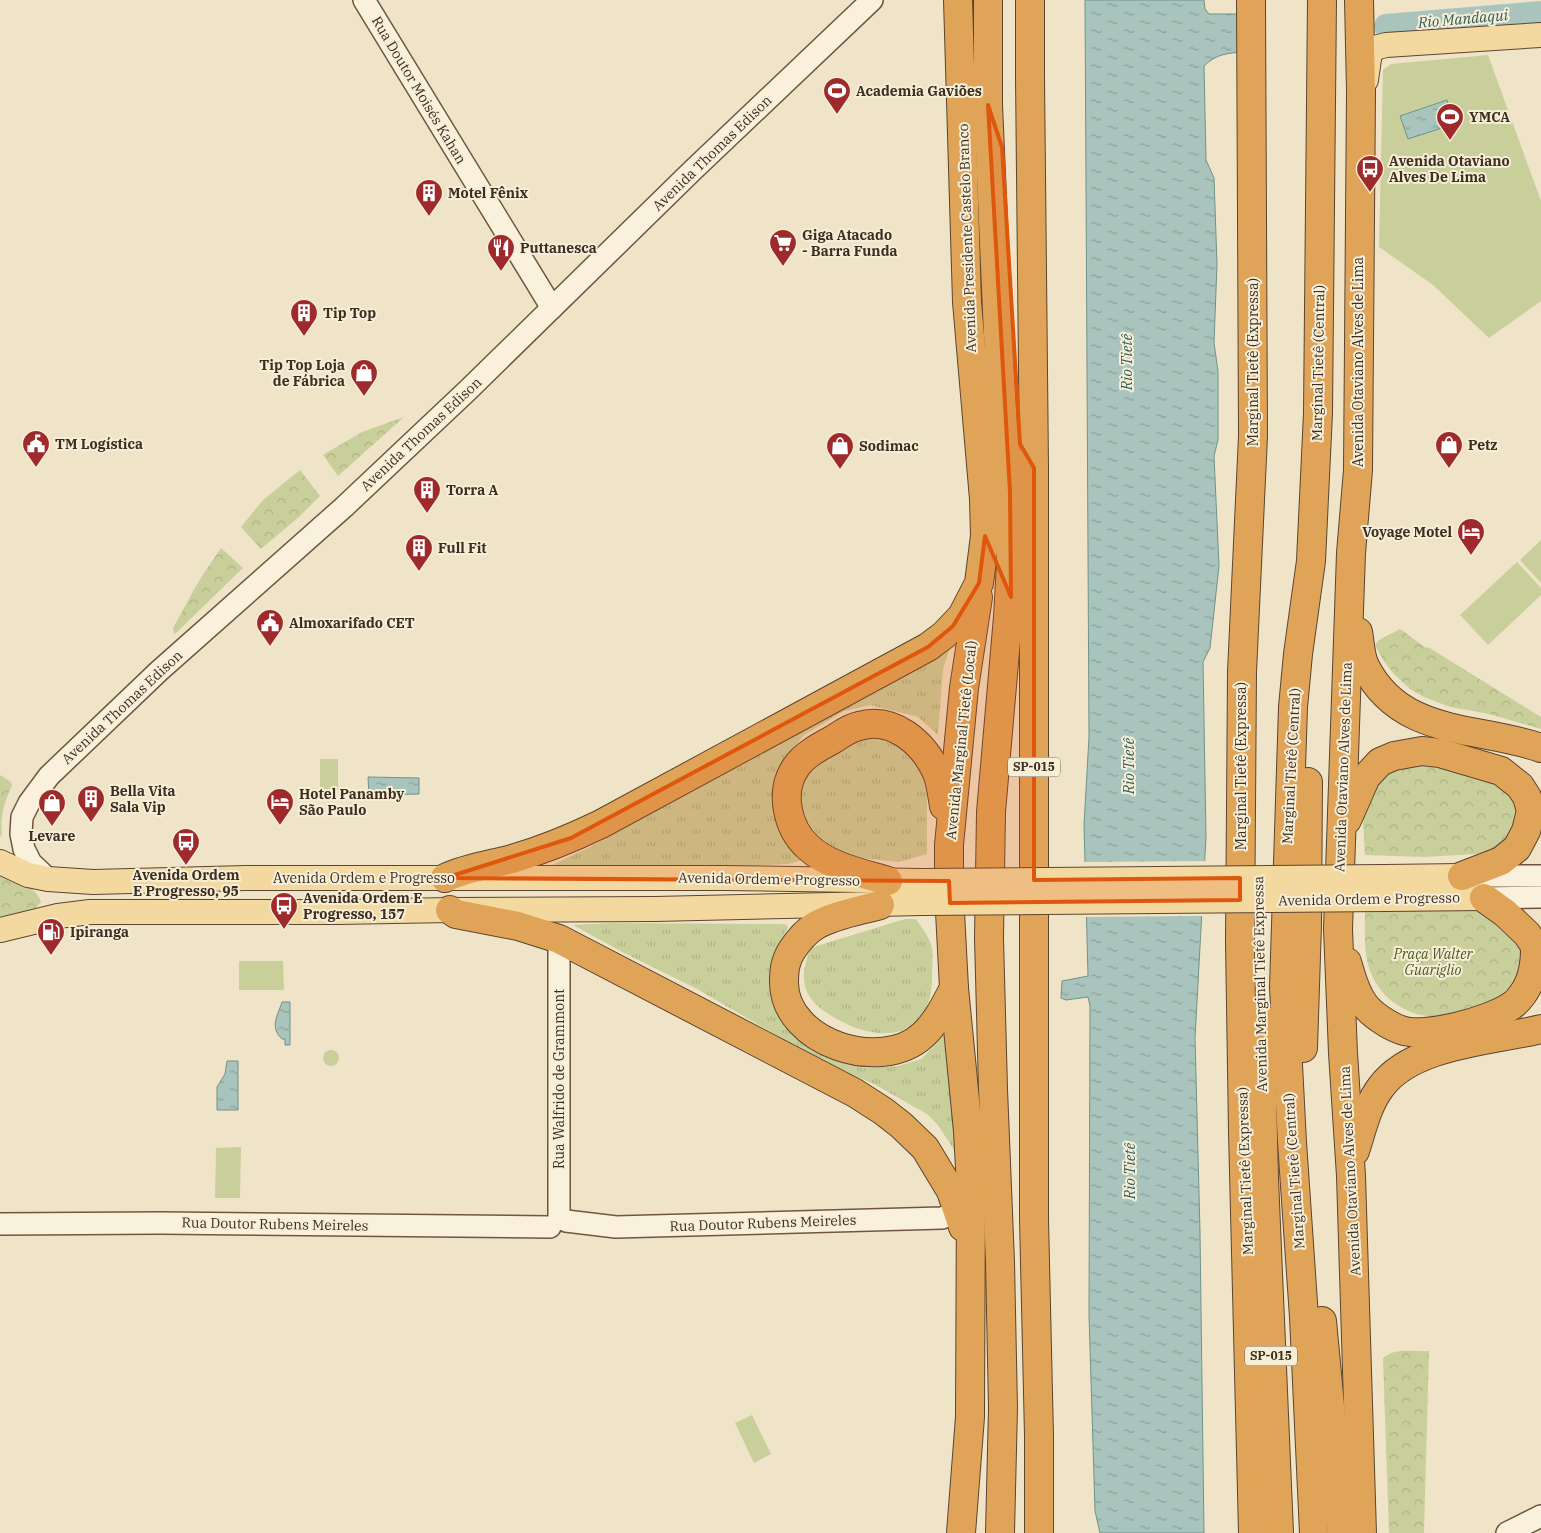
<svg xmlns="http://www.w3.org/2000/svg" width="1541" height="1533" viewBox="0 0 1541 1533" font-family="'IBM Plex Serif',serif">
<defs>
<pattern id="grass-tufts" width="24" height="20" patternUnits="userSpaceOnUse" patternTransform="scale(1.25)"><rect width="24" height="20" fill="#c9cf9b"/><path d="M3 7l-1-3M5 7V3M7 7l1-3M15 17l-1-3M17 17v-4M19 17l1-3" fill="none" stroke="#aeb285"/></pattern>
<pattern id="park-crowns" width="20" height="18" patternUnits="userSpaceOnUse" patternTransform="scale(1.25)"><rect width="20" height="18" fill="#c9cf9b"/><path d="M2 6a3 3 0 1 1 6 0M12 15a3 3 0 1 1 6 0" fill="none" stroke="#aeb285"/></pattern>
<pattern id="water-ripples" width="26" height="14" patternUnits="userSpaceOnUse" patternTransform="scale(1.25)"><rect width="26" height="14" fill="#a9c4bc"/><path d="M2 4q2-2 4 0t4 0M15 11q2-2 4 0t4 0" fill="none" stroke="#8ba098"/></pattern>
</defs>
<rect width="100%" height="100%" fill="#f0e4c8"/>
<!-- grass -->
<g fill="url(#grass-tufts)">
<polygon points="950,647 943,669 938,735 918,717 870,705 844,711 804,735 791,751 780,779 803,860 788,864 699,868 552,868 550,866 590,847"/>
<polygon points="866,735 905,743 927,776 927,854 899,862 861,858 840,852 819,837 807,821 801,801 803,782 814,763"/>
<path d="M 905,919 L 916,919 C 921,927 929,936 931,945 C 934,954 932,967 932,976 C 933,1041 877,1045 832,1016 C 821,1010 810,1001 806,989 C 801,974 806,962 810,948 Z"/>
<polygon points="611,923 785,924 788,927 773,955 771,985 836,1059 864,1068 898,1066 921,1059 935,1045 947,1030 955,1151 937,1124 927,1114 911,1105 874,1084 826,1064 697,989 622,952 573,925"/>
</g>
<!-- park -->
<g fill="url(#park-crowns)">
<polygon points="404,417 338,476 323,455 362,432"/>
<polygon points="300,470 320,496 299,517 261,549 241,527 263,500"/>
<polygon points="221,548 243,568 176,633 174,634 173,628 200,579"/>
<polygon points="1400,629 1426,648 1428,647 1541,717 1541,729 1489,714 1450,707 1424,697 1410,689 1394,674 1383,660 1375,645 1379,640"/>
<polygon points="1410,761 1508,782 1524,825 1499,850 1477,854 1424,857 1365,855 1363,823 1366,805 1377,782 1391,768"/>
<path d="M 0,775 L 11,782 L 12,786 C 4,802 0,816 2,834 L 0,837 Z"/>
<path d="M 0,876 C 16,882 35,884 41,902 L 35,909 L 0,917 Z"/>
<path d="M 1365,909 L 1465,909 L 1492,912 L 1530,952 L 1508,999 L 1433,1017 C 1400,1014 1374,993 1367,960 C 1364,944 1365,926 1365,909 Z"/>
<path d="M 1429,1351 L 1424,1533 L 1389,1533 L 1383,1359 C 1392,1347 1415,1352 1429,1351 Z"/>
</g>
<!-- pitch -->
<g fill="#c9cf9b">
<polygon points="1488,55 1541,201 1541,301 1489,338 1433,285 1379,247 1383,70 1391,64"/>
<polygon points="1541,540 1541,583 1520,560"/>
<polygon points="1517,562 1541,588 1541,595 1488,645 1460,615"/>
<polygon points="320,759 338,759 338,790 320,791"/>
<polygon points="239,961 283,961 284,990 239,990"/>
<circle cx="331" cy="1058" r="8"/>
<polygon points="241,1147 240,1198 215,1198 216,1148"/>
<polygon points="752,1415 771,1454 754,1463 735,1423"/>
</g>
<!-- water -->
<g fill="url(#water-ripples)" stroke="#6f938a">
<path d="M 1085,0 L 1204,0 L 1205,9 L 1209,14 L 1242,14 L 1244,52 C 1228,53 1216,54 1204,66 L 1206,160 L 1214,178 L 1217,264 L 1214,343 L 1218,371 L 1218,440 L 1214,456 L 1219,566 L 1210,648 L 1203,662 L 1206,837 L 1195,1038 L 1200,1232 L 1204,1533 L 1100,1533 L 1095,1511 L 1089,1315 L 1090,1006 L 1088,997 L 1066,1000 L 1061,998 L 1062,981 L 1088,976 L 1084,825 L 1089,737 Z"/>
<polygon points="1447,100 1454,124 1408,139 1400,116"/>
<polygon points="368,777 419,778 419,794 369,795"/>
<path d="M 282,1002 L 290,1002 L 290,1045 L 285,1045 L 285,1039 L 282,1039 C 269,1027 278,1015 282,1002 Z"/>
<polygon points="227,1061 238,1061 238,1110 217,1110 217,1087 225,1074"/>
</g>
<!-- pier -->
<polygon fill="#f0e4c8" points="1207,861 1204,916 1084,917 1082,862"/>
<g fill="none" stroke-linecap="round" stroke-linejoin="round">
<!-- river -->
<polyline stroke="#a9c4bc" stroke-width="24" points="1386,26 1541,13"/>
<defs>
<g id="secondary">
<polyline points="364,0 552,308"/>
<polyline points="1471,876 1541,876"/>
<polyline points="48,879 31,863 24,849 21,834 22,817 29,803 49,776 159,671 344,507 467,391 693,170 872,0"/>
<polyline points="1484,898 1541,897"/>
<polyline points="559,939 559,1218"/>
<polyline points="566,1221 616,1227 942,1218 952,1214 958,1209"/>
<polyline points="0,1224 160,1223 550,1227"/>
<polyline points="1507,1533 1541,1516"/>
</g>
<g id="primary">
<polyline points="1366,80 1370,52 1378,47 1386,45 1541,35"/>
<polyline points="0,862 28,875 48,879 93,882 246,878 724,878 922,881"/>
<polyline points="1385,877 1462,876"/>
<polyline points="1385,899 1484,898"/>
<polyline points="0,930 58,916 90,912 339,912 450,910 655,909 922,903"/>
</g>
<g id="highway">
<polyline points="988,0 988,105 998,335 1003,424 1010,492 1011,564 1008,617 991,812 989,938 993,1089 1000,1262 1003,1408 1000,1533"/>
<polyline points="1030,0 1030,77 1034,468 1034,1219 1039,1436 1039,1533"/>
<polyline points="1251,0 1253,436 1242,672 1240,943 1243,1132 1253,1533"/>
<polyline points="1359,0 1361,91 1358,470 1351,553 1338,929 1343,1053 1351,1176 1362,1533"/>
<path d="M 1358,632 C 1360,642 1360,656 1365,666 C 1400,737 1478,726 1541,748"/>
<polyline points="1347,820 1366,777 1380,762 1394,756 1422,751 1440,753 1501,771 1520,786 1527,797 1531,811 1526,831 1517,848 1501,861 1462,876"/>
<path d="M 445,878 C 466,868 489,865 512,859 C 543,850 572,838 601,824 L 928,647 L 944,635 L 962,616 L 979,583 L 985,536 L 984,499 L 967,302 L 958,0"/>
<path d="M 888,881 C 862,873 829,867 808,847 C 787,828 779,791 796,767 C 804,755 819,747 832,740 C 840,735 849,728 859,726 C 893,716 924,743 937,773 C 941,783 942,795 944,806"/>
<polyline points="1484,898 1505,913 1527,934 1541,955"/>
<path d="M 880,905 C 859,911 833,915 815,926 C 805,932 798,941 792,950 C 785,961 784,970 784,983 C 785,1043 881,1074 923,1035 C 937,1022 945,1005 954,988"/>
<polyline points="450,910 456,914 518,926 559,939 855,1093 883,1111 901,1125 925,1148 951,1191 963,1227"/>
<path d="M 1347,962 C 1351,976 1355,992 1364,1004 C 1371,1014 1389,1026 1401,1030 C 1424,1039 1491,1020 1511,1006 C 1515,1004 1519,999 1522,995 C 1532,982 1535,966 1535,949"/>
<polyline points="1260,1017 1264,1178 1279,1533"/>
<polyline points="1303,1048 1307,925 1308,782"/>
<path d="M 1355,1151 C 1362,1130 1367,1105 1381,1087 C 1412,1044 1493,1041 1541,1029"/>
<polyline points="1322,1321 1342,1533"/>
<polyline points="961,1533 970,1417 971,1188 968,1131 954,988 949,893 949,845 964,688 978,597"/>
<polyline points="1314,1533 1304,1317 1292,1142 1284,987 1293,707 1298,654 1311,561 1318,413 1322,0"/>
</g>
</defs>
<!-- secondary casing -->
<use href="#secondary" stroke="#6f573f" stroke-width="24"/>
<!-- primary casing -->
<use href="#primary" stroke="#5b4430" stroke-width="26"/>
<!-- highway casing -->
<use href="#highway" stroke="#5b4430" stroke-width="30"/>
<!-- secondary -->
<use href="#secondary" stroke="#faf1dc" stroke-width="21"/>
<!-- primary -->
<use href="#primary" stroke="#f3d9a0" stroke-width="24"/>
<!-- highway -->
<use href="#highway" stroke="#e0a458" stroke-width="28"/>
<defs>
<g id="primary-bridge">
<polyline points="922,881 1385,877"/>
<polyline points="922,903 1385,899"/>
</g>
</defs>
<!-- primary-bridge casing -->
<use href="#primary-bridge" stroke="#5b4430" stroke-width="26" stroke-linecap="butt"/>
<!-- primary-bridge -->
<use href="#primary-bridge" stroke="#f3d9a0" stroke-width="24"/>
</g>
<!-- marked area -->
<path fill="#df570d" fill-opacity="0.2" stroke="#df570d" stroke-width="4" stroke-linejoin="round" d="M 988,105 L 1002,147 L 1020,444 L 1034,468 L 1034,880 L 1240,878 L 1240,900 L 950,903 L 949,881 L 445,878 L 571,838 L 928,647 L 953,626 L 979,583 L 985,536 L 1011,597 L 1010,492 Z"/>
<!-- icons -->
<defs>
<symbol id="stadium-pin" viewBox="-11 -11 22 30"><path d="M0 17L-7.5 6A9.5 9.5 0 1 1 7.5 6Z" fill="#9e2a2b" stroke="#f7eed8"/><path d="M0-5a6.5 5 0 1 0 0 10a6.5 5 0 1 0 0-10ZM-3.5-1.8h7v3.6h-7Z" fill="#fff"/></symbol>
<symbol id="bus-pin" viewBox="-11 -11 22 30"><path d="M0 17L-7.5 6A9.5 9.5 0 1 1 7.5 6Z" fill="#9e2a2b" stroke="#f7eed8"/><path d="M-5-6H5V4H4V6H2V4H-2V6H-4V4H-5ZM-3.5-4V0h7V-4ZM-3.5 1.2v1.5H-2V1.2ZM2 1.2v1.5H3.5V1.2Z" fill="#fff"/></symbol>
<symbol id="building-pin" viewBox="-11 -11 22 30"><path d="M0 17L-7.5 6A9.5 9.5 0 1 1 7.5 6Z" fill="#9e2a2b" stroke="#f7eed8"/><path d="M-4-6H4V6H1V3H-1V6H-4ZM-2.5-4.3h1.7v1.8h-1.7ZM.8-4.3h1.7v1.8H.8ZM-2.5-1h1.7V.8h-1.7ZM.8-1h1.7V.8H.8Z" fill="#fff"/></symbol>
<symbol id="supermarket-pin" viewBox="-11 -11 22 30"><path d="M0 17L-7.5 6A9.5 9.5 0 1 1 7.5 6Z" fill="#9e2a2b" stroke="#f7eed8"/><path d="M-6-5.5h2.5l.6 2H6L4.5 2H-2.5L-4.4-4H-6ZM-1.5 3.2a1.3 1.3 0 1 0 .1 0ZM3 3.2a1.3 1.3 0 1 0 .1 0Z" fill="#fff"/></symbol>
<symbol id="restaurant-pin" viewBox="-11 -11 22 30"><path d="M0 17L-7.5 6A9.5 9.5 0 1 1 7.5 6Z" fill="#9e2a2b" stroke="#f7eed8"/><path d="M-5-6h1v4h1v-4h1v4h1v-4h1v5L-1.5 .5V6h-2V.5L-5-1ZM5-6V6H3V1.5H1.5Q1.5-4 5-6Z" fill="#fff"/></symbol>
<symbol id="shop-pin" viewBox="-11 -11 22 30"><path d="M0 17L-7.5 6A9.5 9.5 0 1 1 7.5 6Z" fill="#9e2a2b" stroke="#f7eed8"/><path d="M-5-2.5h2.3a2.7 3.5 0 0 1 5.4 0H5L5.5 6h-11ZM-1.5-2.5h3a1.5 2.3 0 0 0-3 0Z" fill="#fff"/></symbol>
<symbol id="civic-pin" viewBox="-11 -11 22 30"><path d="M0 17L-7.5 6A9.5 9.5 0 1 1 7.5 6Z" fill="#9e2a2b" stroke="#f7eed8"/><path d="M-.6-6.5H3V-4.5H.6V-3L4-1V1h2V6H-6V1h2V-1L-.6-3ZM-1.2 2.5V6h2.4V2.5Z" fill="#fff"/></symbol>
<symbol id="hotel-pin" viewBox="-11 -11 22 30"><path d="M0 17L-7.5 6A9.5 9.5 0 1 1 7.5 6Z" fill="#9e2a2b" stroke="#f7eed8"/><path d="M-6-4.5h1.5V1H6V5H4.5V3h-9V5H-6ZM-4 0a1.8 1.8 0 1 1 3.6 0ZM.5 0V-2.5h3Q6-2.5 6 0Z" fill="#fff"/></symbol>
<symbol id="fuel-pin" viewBox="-11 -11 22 30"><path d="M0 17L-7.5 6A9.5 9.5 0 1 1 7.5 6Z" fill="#9e2a2b" stroke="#f7eed8"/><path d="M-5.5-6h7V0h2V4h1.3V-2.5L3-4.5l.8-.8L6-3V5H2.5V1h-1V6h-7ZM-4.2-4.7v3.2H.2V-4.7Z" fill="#fff"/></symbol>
</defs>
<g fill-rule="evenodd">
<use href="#stadium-pin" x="821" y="75" width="32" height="43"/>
<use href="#stadium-pin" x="1434" y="101" width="32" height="43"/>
<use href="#bus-pin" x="1354" y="153" width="32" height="43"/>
<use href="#building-pin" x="413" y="177" width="32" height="43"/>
<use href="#supermarket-pin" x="767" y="227" width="32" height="43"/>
<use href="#restaurant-pin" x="485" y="232" width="32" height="43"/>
<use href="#building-pin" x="288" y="297" width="32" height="43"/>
<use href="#shop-pin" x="348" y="357" width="32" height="43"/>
<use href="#civic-pin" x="20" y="428" width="32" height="43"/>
<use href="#shop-pin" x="1433" y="429" width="32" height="43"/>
<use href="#shop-pin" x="824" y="430" width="32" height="43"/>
<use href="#building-pin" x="411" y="474" width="32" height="43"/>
<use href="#hotel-pin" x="1455" y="516" width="32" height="43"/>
<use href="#building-pin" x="403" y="532" width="32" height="43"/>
<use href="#civic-pin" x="254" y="607" width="32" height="43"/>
<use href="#building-pin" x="75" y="783" width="32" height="43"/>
<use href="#hotel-pin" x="264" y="786" width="32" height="43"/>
<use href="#shop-pin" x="36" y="787" width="32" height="43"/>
<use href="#bus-pin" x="170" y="826" width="32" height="43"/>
<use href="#bus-pin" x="268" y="890" width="32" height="43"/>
<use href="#fuel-pin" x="35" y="916" width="32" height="43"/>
</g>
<g text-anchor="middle" stroke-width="4" stroke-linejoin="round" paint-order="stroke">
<!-- shield labels -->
<g fill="#f7eed8" stroke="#756857" stroke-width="1">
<rect x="1008" y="757.5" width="52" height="19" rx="4"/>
<rect x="1245" y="1346.5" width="52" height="19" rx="4"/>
</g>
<g font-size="12" font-weight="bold" fill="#3d2e20">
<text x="1034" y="771">SP-015</text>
<text x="1271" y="1360">SP-015</text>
</g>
<!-- street labels -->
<g font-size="14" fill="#3d2e20" stroke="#f7eed8">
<text transform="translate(419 90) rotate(59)" y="5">Rua Doutor Moisés Kahan</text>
<text transform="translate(712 153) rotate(-44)" y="5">Avenida Thomas Edison</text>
<text transform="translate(967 238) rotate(-92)" y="5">Avenida Presidente Castelo Branco</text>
<text transform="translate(1253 362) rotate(-90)" y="5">Marginal Tietê (Expressa)</text>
<text transform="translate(1358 362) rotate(-90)" y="5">Avenida Otaviano Alves de Lima</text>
<text transform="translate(1318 363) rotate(-89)" y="5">Marginal Tietê (Central)</text>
<text transform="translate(421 434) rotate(-43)" y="5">Avenida Thomas Edison</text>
<text transform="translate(122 707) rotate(-43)" y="5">Avenida Thomas Edison</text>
<text transform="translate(961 740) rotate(-84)" y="5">Avenida Marginal Tietê (Local)</text>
<text transform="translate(1241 766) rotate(-90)" y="5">Marginal Tietê (Expressa)</text>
<text transform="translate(1291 766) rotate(-87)" y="5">Marginal Tietê (Central)</text>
<text transform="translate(1343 767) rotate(-88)" y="5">Avenida Otaviano Alves de Lima</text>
<text x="364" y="883">Avenida Ordem e Progresso</text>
<text transform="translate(769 879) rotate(1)" y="5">Avenida Ordem e Progresso</text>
<text transform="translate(1369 899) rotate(-1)" y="5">Avenida Ordem e Progresso</text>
<text transform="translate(1260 984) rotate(-91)" y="5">Avenida Marginal Tietê Expressa</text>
<text transform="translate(559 1079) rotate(-90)" y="5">Rua Walfrido de Grammont</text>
<text transform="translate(1245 1171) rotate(-92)" y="5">Marginal Tietê (Expressa)</text>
<text transform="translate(1294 1171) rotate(-94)" y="5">Marginal Tietê (Central)</text>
<text transform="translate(1350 1171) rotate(-93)" y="5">Avenida Otaviano Alves de Lima</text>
<text transform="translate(763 1223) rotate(-2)" y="5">Rua Doutor Rubens Meireles</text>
<text transform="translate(275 1224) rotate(1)" y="5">Rua Doutor Rubens Meireles</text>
</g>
<!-- poi labels -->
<g font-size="14" font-weight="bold" fill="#3d2e20" stroke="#f7eed8" text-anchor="start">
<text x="856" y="96">Academia Gaviões</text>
<text x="1469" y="122">YMCA</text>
<text x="1389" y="166">Avenida Otaviano<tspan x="1389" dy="16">Alves De Lima</tspan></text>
<text x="448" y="198">Motel Fênix</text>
<text x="802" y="240">Giga Atacado<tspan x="802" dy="16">- Barra Funda</tspan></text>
<text x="520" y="253">Puttanesca</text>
<text x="323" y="318">Tip Top</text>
<text x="345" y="370" text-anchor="end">Tip Top Loja<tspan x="345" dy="16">de Fábrica</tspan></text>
<text x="55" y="449">TM Logística</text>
<text x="1468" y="450">Petz</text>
<text x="859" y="451">Sodimac</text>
<text x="446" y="495">Torra A</text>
<text x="1452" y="537" text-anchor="end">Voyage Motel</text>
<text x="438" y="553">Full Fit</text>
<text x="289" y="628">Almoxarifado CET</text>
<text x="110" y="796">Bella Vita<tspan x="110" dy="16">Sala Vip</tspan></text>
<text x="299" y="799">Hotel Panamby<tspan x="299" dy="16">São Paulo</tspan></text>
<text x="52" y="841" text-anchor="middle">Levare</text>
<text x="186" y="880" text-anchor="middle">Avenida Ordem<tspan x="186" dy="16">E Progresso, 95</tspan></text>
<text x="303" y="903">Avenida Ordem E<tspan x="303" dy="16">Progresso, 157</tspan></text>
<text x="70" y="937">Ipiranga</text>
</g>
<!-- park labels -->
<g font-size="14" font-style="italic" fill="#4d5a26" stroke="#f7eed8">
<text x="1433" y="959">Praça Walter<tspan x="1433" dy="16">Guariglio</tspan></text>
</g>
<!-- water labels -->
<g font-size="15" font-style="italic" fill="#2f5d5a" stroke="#f7eed8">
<text transform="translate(1463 19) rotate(-5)" y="5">Rio Mandaqui</text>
<text transform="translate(1127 362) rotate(-90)" y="5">Rio Tietê</text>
<text transform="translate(1129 766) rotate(-90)" y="5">Rio Tietê</text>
<text transform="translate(1130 1171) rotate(-90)" y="5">Rio Tietê</text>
</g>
</g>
</svg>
